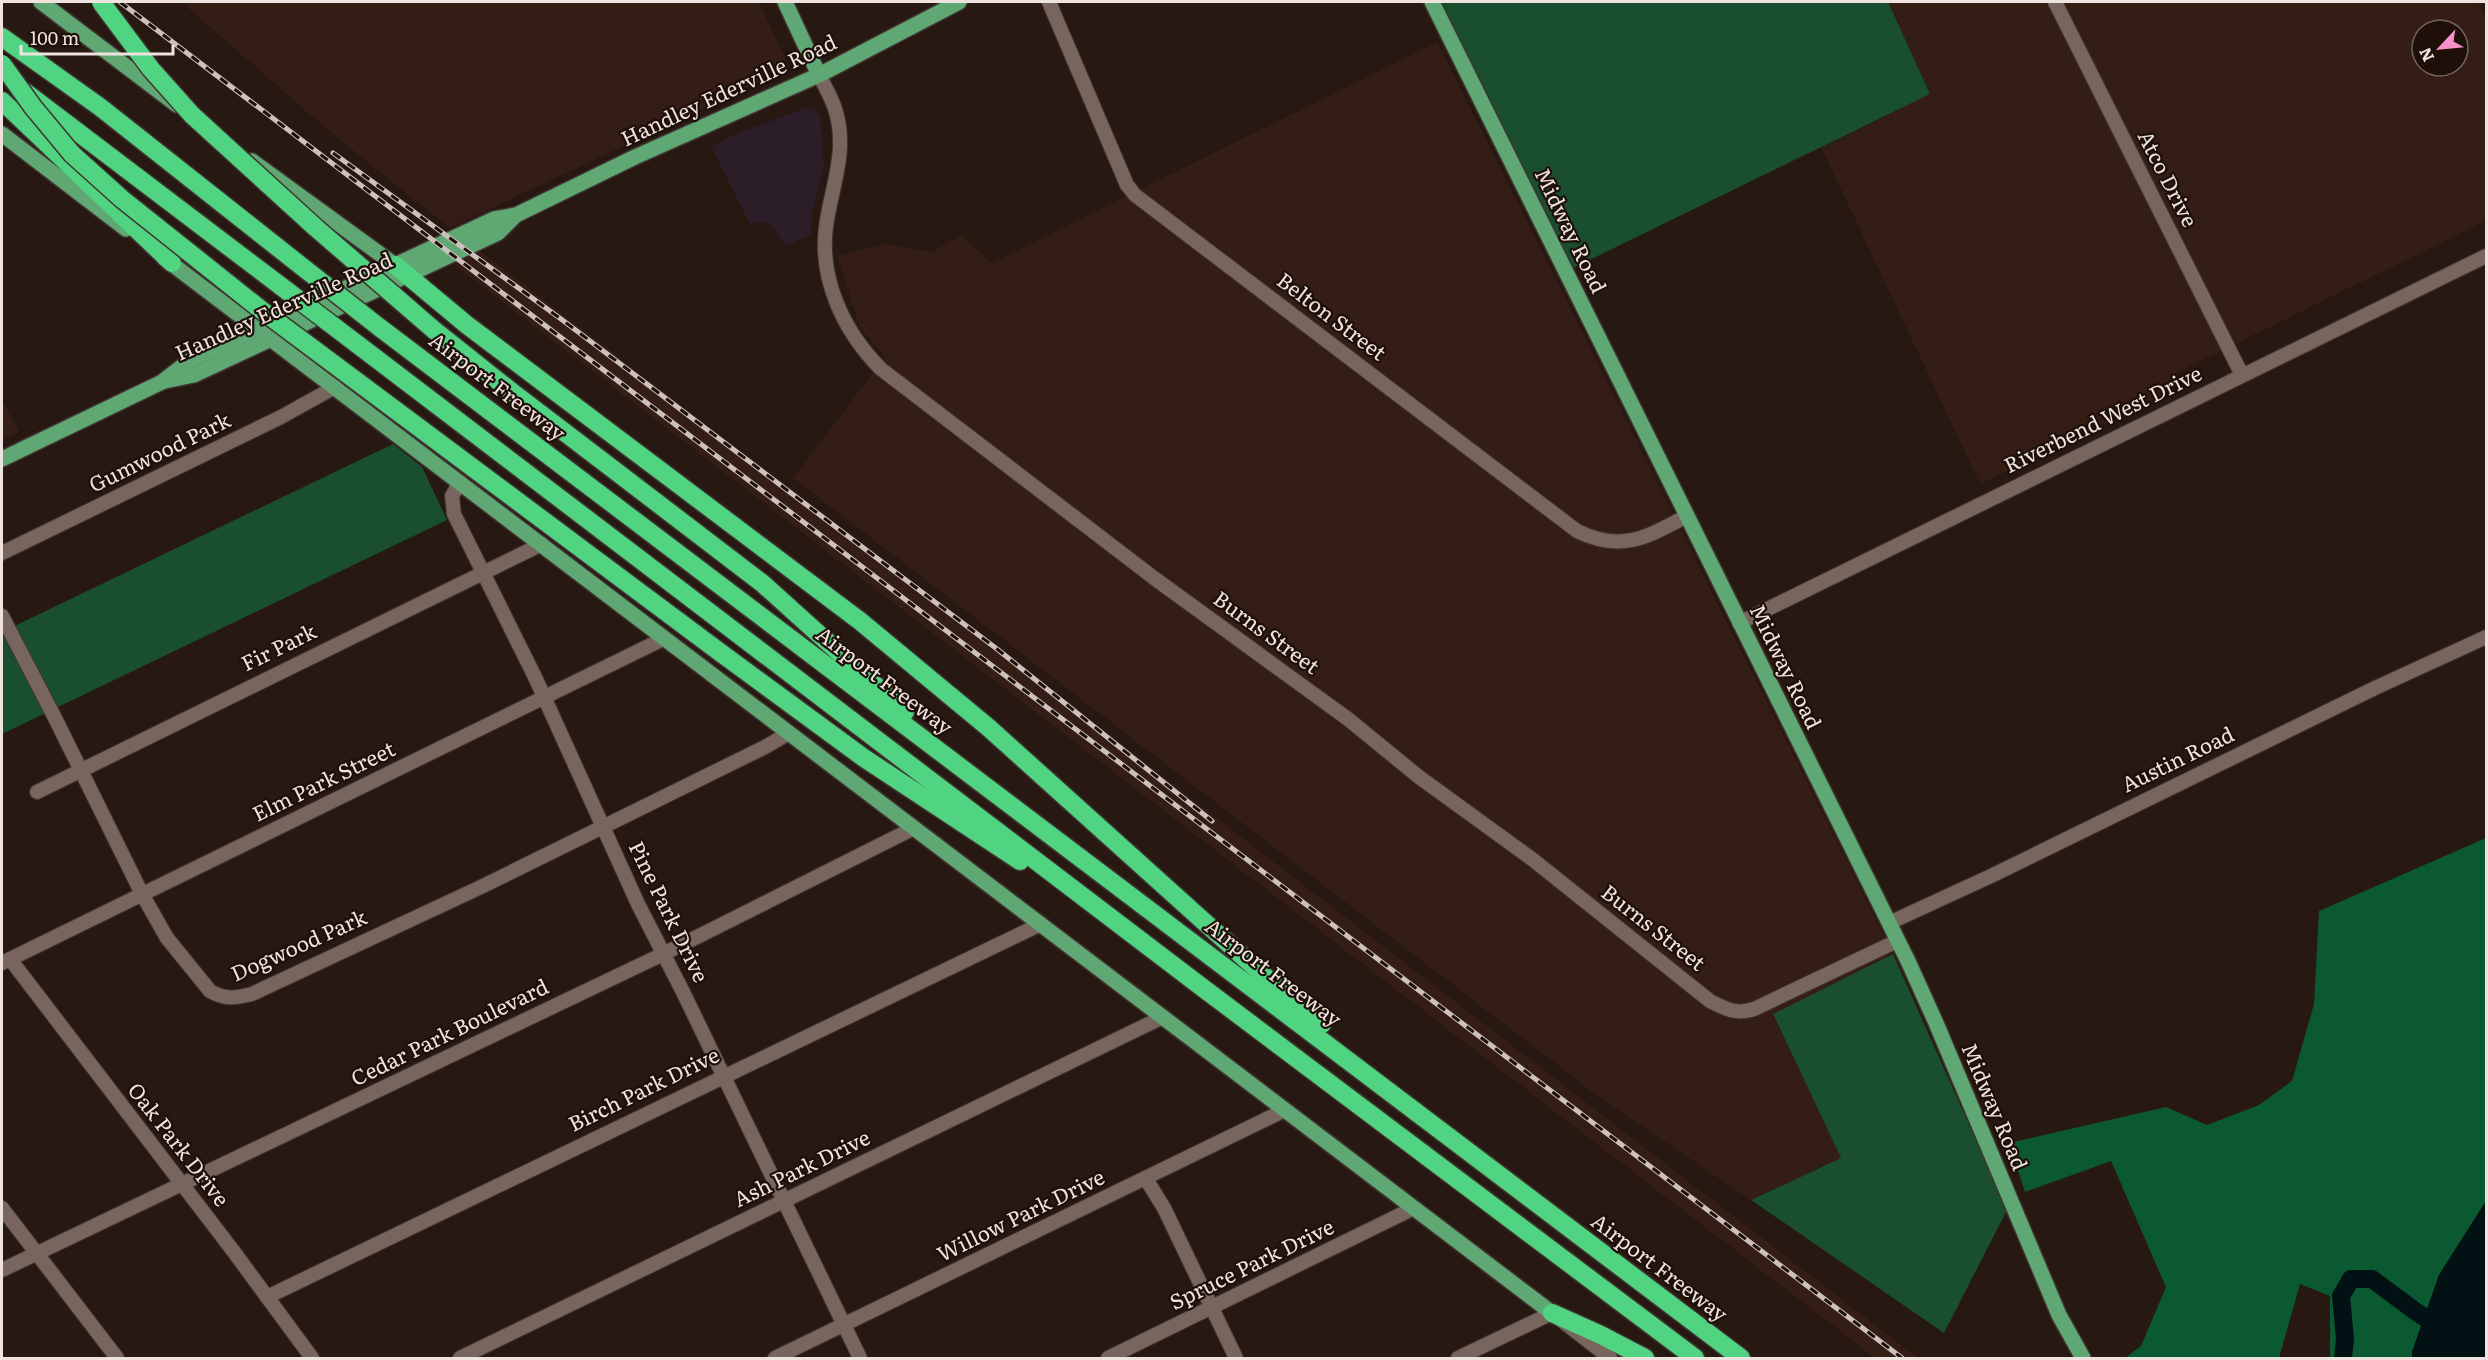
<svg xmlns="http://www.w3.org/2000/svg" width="2488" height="1360" viewBox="0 0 2488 1360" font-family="Literata,serif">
<rect width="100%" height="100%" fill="#271812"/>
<!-- commercial -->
<polygon fill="#2c1e29" points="806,108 813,109 820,116 824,164 812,213 811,235 785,246 772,225 762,222 750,224 711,146 741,132"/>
<!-- built -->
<g fill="#331d15" fill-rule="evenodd">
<polygon points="181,2 759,2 790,68 449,228 321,124"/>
<path d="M 1888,2 L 2478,2 L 2486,19 L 2486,221 L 2176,373 L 2164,394 L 1980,484 L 1821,147 L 1930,94 ZM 2422,30 L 2458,30 L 2458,66 L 2422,66 Z"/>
<polygon points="1437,42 1893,954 1773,1015 1841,1158 1751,1200 1603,1100 793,478 885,357 860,328 837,256 885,244 932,252 961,235 992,263"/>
<polygon points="478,249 1918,1358 1875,1358 453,264"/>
<polygon points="2,399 19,432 2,440"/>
</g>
<!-- green -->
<g fill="#194f2f">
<polygon points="1441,2 1888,2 1930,94 1573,268"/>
<polygon points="393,444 422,467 447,520 2,734 2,632"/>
<polygon points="1893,954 2007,1210 1944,1333 1751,1200 1841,1158 1773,1014"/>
</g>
<!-- forest -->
<polygon fill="#0b5931" points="2486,838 2486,1201 2439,1275 2412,1352 2412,1358 2330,1358 2330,1296 2300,1284 2279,1358 2125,1358 2141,1346 2166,1287 2111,1161 2025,1192 2009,1143 2166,1107 2207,1125 2259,1105 2292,1081 2314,1004 2319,911"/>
<!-- water -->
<polygon fill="#021113" points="2486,1201 2486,1358 2412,1358 2412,1352 2439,1275"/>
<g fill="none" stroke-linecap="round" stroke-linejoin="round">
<!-- river -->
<polyline stroke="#021113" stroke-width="18" points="2343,1358 2345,1339 2341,1296 2351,1279 2372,1279 2415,1311 2450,1334 2480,1340 2486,1337"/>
<defs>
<g id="minor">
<path d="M 1049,2 L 1127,185 L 1135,195 L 1577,531 C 1622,553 1647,537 1687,516"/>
<polyline points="2055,2 2242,375"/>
<path d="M 819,75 C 825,87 833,100 836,112 C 847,149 833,184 827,220 C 817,276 843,331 881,369 L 1154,578 L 1348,719 L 1419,777 L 1532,859 L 1710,1001 C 1726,1009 1736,1015 1754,1009 L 1897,941"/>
<polyline points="460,482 452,496 454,514 535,677 638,904 683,992 860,1358"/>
<polyline points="2,553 281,417 335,387"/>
<path d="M 2,616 L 55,718 L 142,894 L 167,938 L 210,991 C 225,1000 235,998 252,994 L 483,886 L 765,747 L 789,733"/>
<polyline points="1739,623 2486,256"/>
<polyline points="37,792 542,544"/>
<polyline points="1889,923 1993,875 2375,688 2486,637"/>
<polyline points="10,959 234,1252 312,1358"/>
<polyline points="2,963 665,638"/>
<polyline points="1146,1179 1164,1208 1236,1358"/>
<polyline points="2,1208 117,1358"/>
<polyline points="2,1270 659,956 914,828"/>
<polyline points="267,1297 1041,924"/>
<polyline points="460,1358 1163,1017"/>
<polyline points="775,1358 1285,1110"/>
<polyline points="1108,1358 1414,1208"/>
<polyline points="1458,1358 1552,1313 1610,1358"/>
</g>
<g id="major">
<polyline points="41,2 177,105"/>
<polyline points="785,2 819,75"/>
<polyline points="1432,2 1908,961 1936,1023 2059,1315 2083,1358"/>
<polyline points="2,134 126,229"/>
<polyline points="252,161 395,265"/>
<polyline points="164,258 1552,1313"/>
<polyline points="165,381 194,375 498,233 516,215"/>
<polyline points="2,459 162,382 189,361 494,219 516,215 635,157 819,75 959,2"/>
</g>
<g id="highway">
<polyline points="2,37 100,107 305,269"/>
<polyline points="25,92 282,287"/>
<polyline points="2,101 172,263"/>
<polyline points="395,265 467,325 860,621 989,728 1281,991 1322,1024"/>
<path d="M 379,327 C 832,672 1289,1012 1741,1358"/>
<polyline points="434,330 512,392 762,583 905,712"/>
<polyline points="357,344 1203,988 1695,1358"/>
<polyline points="721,653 864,758 1020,861"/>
<polyline points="1552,1313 1601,1335 1645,1358"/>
</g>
</defs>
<!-- minor casing -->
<use href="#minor" stroke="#403532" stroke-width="16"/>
<!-- major casing -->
<use href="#major" stroke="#403532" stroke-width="18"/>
<!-- highway casing -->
<use href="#highway" stroke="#403532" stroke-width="21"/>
<!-- minor -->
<use href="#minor" stroke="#78655d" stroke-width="14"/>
<!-- major -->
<use href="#major" stroke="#60a873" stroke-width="15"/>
<!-- highway -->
<use href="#highway" stroke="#50d482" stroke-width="18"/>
<defs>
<g id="rail">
<polyline points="120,2 1902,1358"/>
<polyline points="333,153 561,319 997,649 1212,821"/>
</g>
</defs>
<!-- rail casing -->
<use href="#rail" stroke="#cec1bd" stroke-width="5"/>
<!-- rail -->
<use href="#rail" stroke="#1e0f09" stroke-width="3" stroke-dasharray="9" stroke-linecap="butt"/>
<defs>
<g id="highway-bridge">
<polyline points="101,2 151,69 192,115 316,228 434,330"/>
<polyline points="2,64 33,107 72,154 122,199 264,312 721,653"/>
<polyline points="305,269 379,327"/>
<polyline points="282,287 357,344"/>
</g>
</defs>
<!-- highway-bridge casing -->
<use href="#highway-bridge" stroke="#403532" stroke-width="21" stroke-linecap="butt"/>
<!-- highway-bridge -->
<use href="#highway-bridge" stroke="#50d482" stroke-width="18"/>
</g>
<g text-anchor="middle" stroke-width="4.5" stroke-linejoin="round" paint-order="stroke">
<!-- street labels -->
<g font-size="21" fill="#efe3df" stroke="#1e0f09">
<text transform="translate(729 91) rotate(-25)" y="7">Handley Ederville Road</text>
<text transform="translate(2167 179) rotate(63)" y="7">Atco Drive</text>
<text transform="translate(1570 231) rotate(64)" y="7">Midway Road</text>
<text transform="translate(284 307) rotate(-24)" y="7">Handley Ederville Road</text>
<text transform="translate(1331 317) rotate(37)" y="7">Belton Street</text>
<text transform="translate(497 387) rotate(37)" y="7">Airport Freeway</text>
<text transform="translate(2103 420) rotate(-26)" y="7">Riverbend West Drive</text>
<text transform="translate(160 453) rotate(-26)" y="7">Gumwood Park</text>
<text transform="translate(1266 633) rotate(36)" y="7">Burns Street</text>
<text transform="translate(279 648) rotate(-26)" y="7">Fir Park</text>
<text transform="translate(1785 667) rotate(64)" y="7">Midway Road</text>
<text transform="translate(884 681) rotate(37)" y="7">Airport Freeway</text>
<text transform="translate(2178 760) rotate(-26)" y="7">Austin Road</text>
<text transform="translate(324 782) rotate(-26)" y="7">Elm Park Street</text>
<text transform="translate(668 912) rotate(64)" y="7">Pine Park Drive</text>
<text transform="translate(1653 928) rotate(38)" y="7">Burns Street</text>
<text transform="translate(299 946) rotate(-24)" y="7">Dogwood Park</text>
<text transform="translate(1273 973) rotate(37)" y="7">Airport Freeway</text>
<text transform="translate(450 1033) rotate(-26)" y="7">Cedar Park Boulevard</text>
<text transform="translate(644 1090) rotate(-26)" y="7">Birch Park Drive</text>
<text transform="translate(1994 1107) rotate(67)" y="7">Midway Road</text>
<text transform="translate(178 1145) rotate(52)" y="7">Oak Park Drive</text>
<text transform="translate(802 1169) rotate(-26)" y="7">Ash Park Drive</text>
<text transform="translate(1021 1216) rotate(-26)" y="7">Willow Park Drive</text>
<text transform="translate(1252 1265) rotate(-26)" y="7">Spruce Park Drive</text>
<text transform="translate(1659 1268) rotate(37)" y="7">Airport Freeway</text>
</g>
</g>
<!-- border -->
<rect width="2488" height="1360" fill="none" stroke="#efe3df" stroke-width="6"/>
<!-- north arrow -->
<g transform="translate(2440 48) rotate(244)"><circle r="28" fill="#1e0f09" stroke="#72645f" stroke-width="1.5"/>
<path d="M0-4.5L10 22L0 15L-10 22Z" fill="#f890cb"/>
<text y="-9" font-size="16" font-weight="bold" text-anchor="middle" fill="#efe3df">N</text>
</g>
<!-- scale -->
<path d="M21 45v9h152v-9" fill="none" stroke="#efe3df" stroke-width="3"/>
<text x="30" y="45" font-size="18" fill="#efe3df" stroke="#1e0f09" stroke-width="4.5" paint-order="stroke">100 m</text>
</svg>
